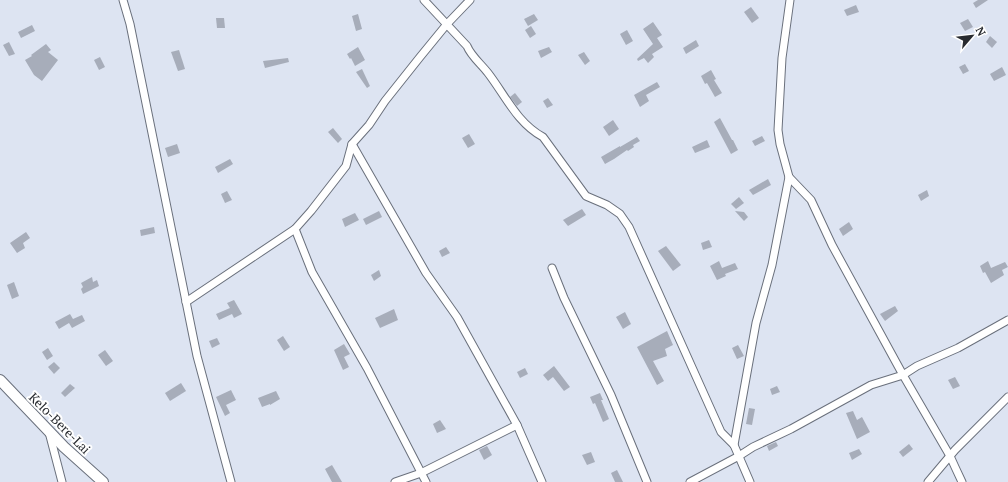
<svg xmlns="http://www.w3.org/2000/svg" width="1008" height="482" viewBox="0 0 1008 482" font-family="'PT Serif',serif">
<rect width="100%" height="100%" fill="#dde4f2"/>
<!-- building -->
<g fill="#a7adba">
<polygon points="978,0 988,0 976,8 973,3"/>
<polygon points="856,5 859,12 847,16 844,10"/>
<polygon points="751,7 759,18 752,23 744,12"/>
<polygon points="358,14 362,29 356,31 352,16"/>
<polygon points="534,14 538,20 528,26 524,19"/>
<polygon points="216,18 224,18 225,28 217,28"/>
<polygon points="968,19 973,27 965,31 960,23"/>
<polygon points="653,22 662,35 657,38 663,47 652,54 654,57 648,63 644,58 638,61 637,59 653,44 643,29"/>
<polygon points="32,25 35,31 21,38 18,32"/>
<polygon points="531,26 536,34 530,38 525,30"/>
<polygon points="627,30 633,41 626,45 620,34"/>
<polygon points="990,36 997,42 992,48 986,42"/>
<polygon points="696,40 699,46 686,54 683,48"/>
<polygon points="9,42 15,54 9,56 3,45"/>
<polygon points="46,44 51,50 48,52 58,60 42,81 34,75 25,60 32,56 31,55"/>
<polygon points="358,47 365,60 355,66 351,58 350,59 347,54"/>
<polygon points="549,47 552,52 541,58 538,51"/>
<polygon points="179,50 185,69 178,71 171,52"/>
<polygon points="584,52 590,61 585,65 578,55"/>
<polygon points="100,57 105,67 99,70 94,60"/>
<polygon points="288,58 289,62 265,68 263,61"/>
<polygon points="965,64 969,71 963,74 959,67"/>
<polygon points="1002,67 1006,75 994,81 990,74"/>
<polygon points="362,69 370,86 367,88 356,72"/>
<polygon points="711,70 716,79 714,80 722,93 715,97 707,83 705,84 701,76"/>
<polygon points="657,82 660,87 646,95 649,101 640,107 634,95"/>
<polygon points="515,93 522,102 517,106 510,97"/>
<polygon points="548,98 553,105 547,108 543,101"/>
<polygon points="720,118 732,140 733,140 738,150 731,154 714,122"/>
<polygon points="613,120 619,129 609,136 603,127"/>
<polygon points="333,128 342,139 338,143 328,132"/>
<polygon points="469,134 475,144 468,148 462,138"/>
<polygon points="762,136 765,141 755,146 752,141"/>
<polygon points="637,137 640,141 633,145 634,147 628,151 627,150 614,159 605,164 601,157 620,146 620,147"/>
<polygon points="707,140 710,147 695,153 692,147"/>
<polygon points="177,144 180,153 168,157 165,148"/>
<polygon points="230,159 233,164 218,173 215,167"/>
<polygon points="768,179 771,185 753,195 749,190"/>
<polygon points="927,190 929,196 921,201 918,195"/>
<polygon points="227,191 232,200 225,203 221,194"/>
<polygon points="739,197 744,203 736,209 731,204"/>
<polygon points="582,209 586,215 568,226 563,220"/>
<polygon points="379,211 382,217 366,225 363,219"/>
<polygon points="735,211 744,212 748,217 744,221"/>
<polygon points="355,213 359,220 345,227 342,219"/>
<polygon points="849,222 853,229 843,236 839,229"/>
<polygon points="154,227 155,233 141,236 140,230"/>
<polygon points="26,232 30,238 23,243 25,248 17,253 10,243"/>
<polygon points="709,240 712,247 703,250 701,243"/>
<polygon points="666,246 681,265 673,271 658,251"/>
<polygon points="446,247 450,253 442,257 439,251"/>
<polygon points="719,261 722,268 735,263 738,269 725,274 726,276 717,280 710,266"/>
<polygon points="988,261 991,268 1005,262 1008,267 1002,270 1004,275 991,283 985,272 983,273 980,266"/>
<polygon points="379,270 381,276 374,281 371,275"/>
<polygon points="92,277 93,282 97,280 99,286 83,294 81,289 83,287 81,283"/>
<polygon points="14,282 19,296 12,299 7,285"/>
<polygon points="234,300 242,314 234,318 232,314 219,320 216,314 230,308 227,303"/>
<polygon points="895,306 898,311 885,321 880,314"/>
<polygon points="394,309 398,320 380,328 375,318"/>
<polygon points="625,312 631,324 623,329 616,317"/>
<polygon points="70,314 73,319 82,315 85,321 72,328 69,323 59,329 55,322"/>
<polygon points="667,331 673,345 665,349 667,356 653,361 664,381 657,385 637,347"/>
<polygon points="283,336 290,347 284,351 277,340"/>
<polygon points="217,338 220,344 212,348 209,341"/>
<polygon points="344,344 350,354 344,357 349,367 343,370 334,350"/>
<polygon points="738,345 744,356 737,359 732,348"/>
<polygon points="48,348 53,356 47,360 42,352"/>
<polygon points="105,350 113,361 106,366 98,355"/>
<polygon points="54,362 60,368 54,374 48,367"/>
<polygon points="554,366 570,387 564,391 553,377 548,381 543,375"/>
<polygon points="525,368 528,374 520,378 517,372"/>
<polygon points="955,377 960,386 953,389 948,380"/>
<polygon points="181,383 186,391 170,401 165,393"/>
<polygon points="70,384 75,388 65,397 61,393"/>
<polygon points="777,386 780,392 772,395 770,389"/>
<polygon points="231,390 236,400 226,405 230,413 225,416 216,397"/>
<polygon points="276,391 280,399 270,405 270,404 262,407 258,398"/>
<polygon points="600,393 603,400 601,400 609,419 603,422 595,403 593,404 590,397"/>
<polygon points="749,408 755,409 752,425 746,424"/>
<polygon points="853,411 857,420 862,417 870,432 857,439 846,413"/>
<polygon points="440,420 446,429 437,433 433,424"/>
<polygon points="776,442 778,446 769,451 767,446"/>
<polygon points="909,444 913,449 903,457 899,452"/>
<polygon points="487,446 492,455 484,460 479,450"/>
<polygon points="859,449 862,454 852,460 849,453"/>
<polygon points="591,452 595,462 587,465 582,455"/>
<polygon points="332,465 342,482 332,482 325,469"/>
<polygon points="617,470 623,482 615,482 611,473"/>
</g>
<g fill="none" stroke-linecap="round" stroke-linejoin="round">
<defs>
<g id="street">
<polyline points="123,0 130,24 197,356 231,482"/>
<path d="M 424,0 L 467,46 C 471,56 481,64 488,73 C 505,95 517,123 543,137 L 586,196 L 607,205 L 620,214 L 629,227 L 721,432 L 734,445 L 750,482"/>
<polyline points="352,144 426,273 457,317 517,425 542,482"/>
<polyline points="789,177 811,200 832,245 903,375 950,456 955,467 962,482"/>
<polyline points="295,229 312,272 367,368 426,482"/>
<polyline points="552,268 564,298 611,395 647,482"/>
<polyline points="186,302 295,229 311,211 346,166 352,144 369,125 385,101 420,57 447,24 470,0"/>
<polyline points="49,432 62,482"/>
<polyline points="734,445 756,323 772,265 789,177 780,144 778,130 782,58 790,0"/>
<polyline points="395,482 421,473 517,425"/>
<polyline points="690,482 739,456 753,447 791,429 871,385 903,375 917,366 958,348 1008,320"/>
<polyline points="928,482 955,450 1008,397"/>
</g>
<polyline id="secondary" points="0,380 64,447 103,482"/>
</defs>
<!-- street casing -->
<use href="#street" stroke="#6a707c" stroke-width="9"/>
<!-- secondary casing -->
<use href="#secondary" stroke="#6a707c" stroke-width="12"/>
<!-- street -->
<use href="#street" stroke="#fff" stroke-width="7"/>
<!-- secondary -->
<use href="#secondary" stroke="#fff" stroke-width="10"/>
</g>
<g text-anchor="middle" stroke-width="4" stroke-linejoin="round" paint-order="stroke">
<!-- street labels -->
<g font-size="13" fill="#282b30" stroke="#fff">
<text transform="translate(60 423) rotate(45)" y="5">Kelo-Bere-Lai</text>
</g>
</g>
<!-- north arrow -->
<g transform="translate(972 36) rotate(62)" stroke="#ffffff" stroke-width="3" paint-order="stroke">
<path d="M0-3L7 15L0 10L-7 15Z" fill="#282b30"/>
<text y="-6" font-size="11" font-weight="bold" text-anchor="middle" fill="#282b30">N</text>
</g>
</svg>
